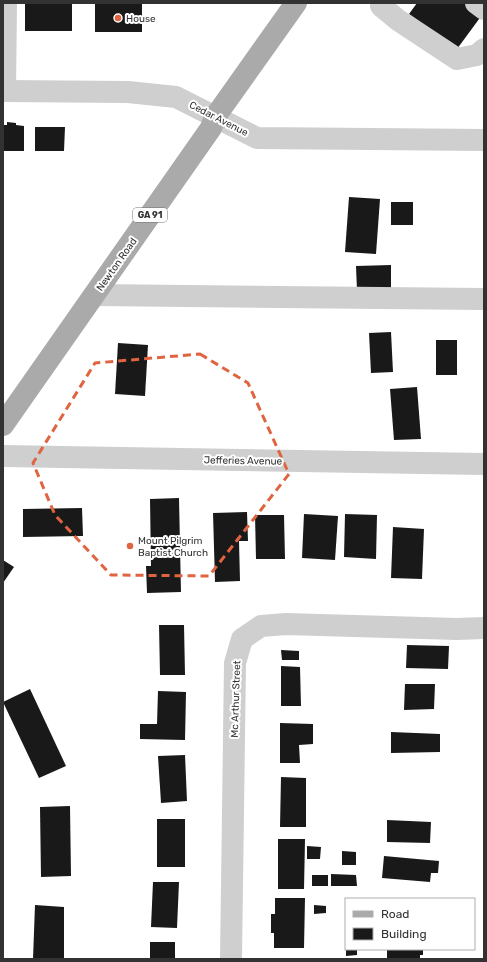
<svg xmlns="http://www.w3.org/2000/svg" width="487" height="962" viewBox="0 0 487 962" font-family="Rubik,sans-serif">
<rect width="100%" height="100%" fill="#fff"/>
<!-- building -->
<g fill="#191919">
<rect x="25" y="3" width="47" height="28"/>
<rect x="95" y="3" width="47" height="29"/>
<polygon points="417,3 466,3 482,15 457,49 409,14"/>
<polygon points="7,122 16,123 16,125 24,126 24,151 3,151 3,125 7,125"/>
<polygon points="35,127 65,127 64,151 35,151"/>
<polygon points="349,197 380,199 376,254 345,252"/>
<rect x="391" y="202" width="22" height="23"/>
<polygon points="391,265 391,290 357,291 356,266"/>
<polygon points="391,332 393,372 371,373 369,333"/>
<rect x="436" y="340" width="21" height="35"/>
<polygon points="118,343 148,345 145,396 115,394"/>
<polygon points="417,387 421,439 394,440 390,389"/>
<polygon points="179,498 181,592 147,593 146,566 151,566 150,499"/>
<polygon points="82,508 83,536 23,537 23,509"/>
<polygon points="247,512 248,541 239,541 240,581 215,582 213,513"/>
<polygon points="304,514 338,516 335,560 302,558"/>
<polygon points="345,514 377,515 376,559 344,557"/>
<polygon points="255,515 284,515 285,559 256,559"/>
<polygon points="393,527 424,529 422,579 391,578"/>
<polygon points="3,560 14,567 3,583"/>
<polygon points="159,625 184,625 185,675 160,675"/>
<polygon points="407,645 449,646 448,669 406,668"/>
<polygon points="281,650 299,651 299,660 282,660"/>
<polygon points="281,666 300,667 301,706 281,706"/>
<polygon points="405,684 435,684 434,709 404,710"/>
<polygon points="30,689 66,766 39,778 3,702"/>
<polygon points="158,691 186,692 185,740 140,739 140,724 157,724"/>
<polygon points="280,723 313,724 313,744 299,745 300,763 280,763"/>
<polygon points="391,732 440,734 440,752 391,753"/>
<polygon points="185,755 187,801 161,803 158,756"/>
<polygon points="281,777 306,778 306,827 280,827"/>
<polygon points="70,806 71,876 41,877 40,807"/>
<rect x="157" y="819" width="28" height="48"/>
<polygon points="387,820 431,822 430,843 387,842"/>
<polygon points="278,839 305,839 304,889 278,889"/>
<polygon points="307,846 321,847 320,859 307,859"/>
<polygon points="342,851 356,852 356,865 342,865"/>
<polygon points="384,856 439,861 438,873 431,873 430,882 382,878"/>
<polygon points="331,874 356,875 357,886 331,886"/>
<rect x="312" y="875" width="16" height="11"/>
<polygon points="153,882 179,882 177,928 151,927"/>
<polygon points="275,898 305,898 304,948 274,948 274,933 271,933 271,914 275,914"/>
<polygon points="35,905 64,907 64,959 33,959"/>
<polygon points="314,905 326,906 326,913 314,914"/>
<rect x="150" y="942" width="25" height="17"/>
<polygon points="346,949 357,949 357,955 346,956"/>
<polygon points="387,949 423,949 423,955 420,955 420,959 387,959"/>
</g>
<g fill="none" stroke-linecap="round" stroke-linejoin="round">
<!-- minor -->
<g stroke="#cfcfcf" stroke-width="22">
<polyline points="383,3 381,6 398,20 457,59 477,55 484,49"/>
<polyline points="476,3 484,9"/>
<polyline points="3,91 128,92 176,97 257,138 484,140"/>
<polyline points="5,91 6,3"/>
<polyline points="94,295 484,299"/>
<polyline points="3,456 484,464"/>
<polyline points="231,959 235,663 242,639 261,626 286,624 457,629 484,628"/>
</g>
<!-- major -->
<polyline stroke="#aaa" stroke-width="22" points="3,425 211,128 215,117 296,3"/>
</g>
<!-- marked area -->
<path fill="none" stroke="#df643f" stroke-width="3" stroke-dasharray="8 5" stroke-linejoin="round" d="M 200,354 L 248,383 L 289,474 L 209,576 L 111,575 L 55,515 L 33,463 L 95,363 Z"/>
<!-- markers -->
<g fill="#df643f" stroke="#fff" stroke-width="1.5">
<circle cx="118" cy="18" r="4"/>
<circle cx="130" cy="546" r="4"/>
</g>
<g text-anchor="middle" stroke-width="4" stroke-linejoin="round" paint-order="stroke">
<!-- shield labels -->
<rect fill="#fff" stroke="#707070" stroke-width="1" x="133" y="208" width="34" height="14" rx="3"/>
<g font-size="9" font-weight="bold" fill="#323232">
<text x="150" y="218">GA 91</text>
</g>
<!-- poi labels -->
<g font-size="10" fill="#323232" stroke="#fff" text-anchor="start">
<text x="126" y="22">House</text>
<text x="138" y="544">Mount Pilgrim<tspan x="138" dy="12">Baptist Church</tspan></text>
</g>
<!-- street labels -->
<g font-size="10" fill="#323232" stroke="#fff">
<text transform="translate(219 118) rotate(27)" y="4">Cedar Avenue</text>
<text transform="translate(116 264) rotate(-55)" y="4">Newton Road</text>
<text transform="translate(243 460) rotate(1)" y="4">Jefferies Avenue</text>
<text transform="translate(235 699) rotate(-88)" y="4">Mc Arthur Street</text>
</g>
</g>
<!-- border -->
<rect width="487" height="962" fill="none" stroke="#323232" stroke-width="8"/>
<!-- legend -->
<rect x="345" y="898" width="130" height="52" fill="#ffffff" stroke="#adadad"/>
<rect x="353" y="911" width="20" height="6" fill="#aaaaaa" stroke="#adadad"/>
<text x="381" y="918" font-size="12" fill="#323232">Road</text>
<rect x="353" y="928" width="20" height="12" fill="#191919" stroke="#adadad"/>
<text x="381" y="938" font-size="12" fill="#323232">Building</text>
</svg>
